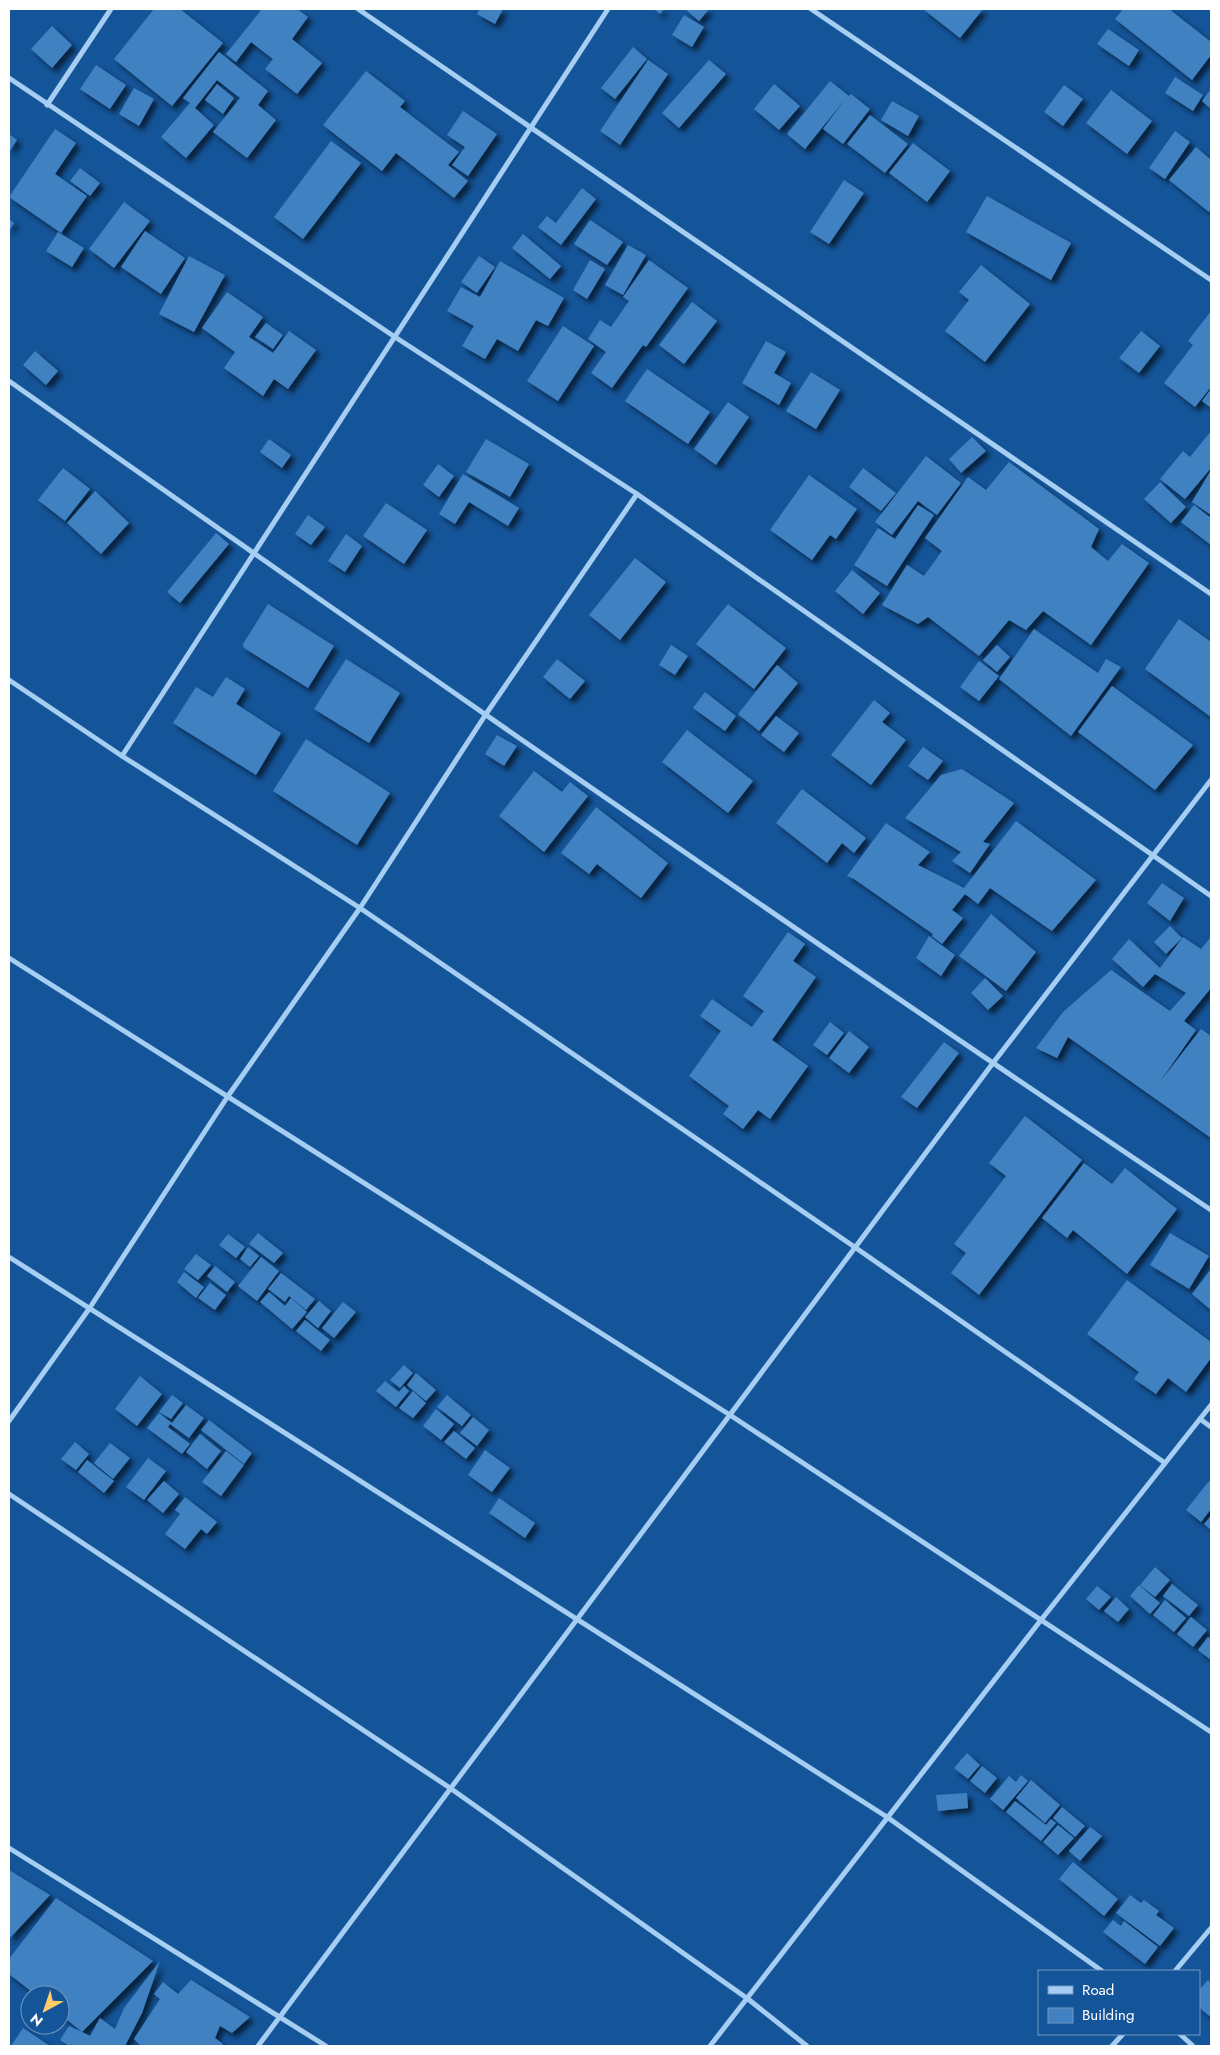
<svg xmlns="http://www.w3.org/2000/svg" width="1220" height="2055" viewBox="0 0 1220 2055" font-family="Jost,sans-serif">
<defs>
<filter id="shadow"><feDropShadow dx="4.5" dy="4.5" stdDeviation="2.5" flood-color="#0009"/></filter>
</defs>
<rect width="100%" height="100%" fill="#145498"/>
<!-- building -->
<g fill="#4181c1" filter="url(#shadow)">
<polygon points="154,9 180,9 223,43 172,106 114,59"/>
<polygon points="262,9 297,9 308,17 292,39 322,63 297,94 265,69 273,59 251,42 236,62 226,54"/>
<polygon points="480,9 503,9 495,24 477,14"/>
<polygon points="654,9 664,9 660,14"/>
<polygon points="685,9 709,9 699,21"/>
<polygon points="923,9 983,9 960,38"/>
<polygon points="1123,9 1169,9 1211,42 1211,55 1192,80 1115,19"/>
<polygon points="684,15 704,27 692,47 672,35"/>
<polygon points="52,26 72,45 52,68 31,49"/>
<polygon points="1108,29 1139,50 1129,66 1097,44"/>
<polygon points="633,47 647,59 615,99 601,88"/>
<polygon points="219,52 268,91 258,105 276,120 247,158 213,132 240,98 217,80 195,108 214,125 186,158 161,137 190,103 183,98"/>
<polygon points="648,60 668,74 620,145 600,131"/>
<polygon points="709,60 726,74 679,128 662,113"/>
<polygon points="96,65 126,85 110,109 80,89"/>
<polygon points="366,71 405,101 400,107 459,152 448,165 468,181 454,198 396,153 382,171 323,125"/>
<polygon points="1175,77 1203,95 1193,111 1165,93"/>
<polygon points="830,81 849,96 851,94 870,109 843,144 823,129 846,98 805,149 787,134"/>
<polygon points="217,84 234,98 223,114 205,100"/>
<polygon points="774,84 800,106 779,130 754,109"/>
<polygon points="1064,85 1083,99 1063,126 1044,112"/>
<polygon points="134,88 154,99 139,126 119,114"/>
<polygon points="1211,89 1211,109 1202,101"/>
<polygon points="1111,90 1152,121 1127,154 1086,123"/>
<polygon points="892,101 919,116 908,136 881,120"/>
<polygon points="463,111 497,134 468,176 452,165 465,147 447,135"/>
<polygon points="870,115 908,144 885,173 847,144"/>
<polygon points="55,129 76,143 55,174 87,196 61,233 9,197"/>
<polygon points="1175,131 1190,142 1165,179 1149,168"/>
<polygon points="9,134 17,140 9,152"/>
<polygon points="331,141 361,163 303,239 274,217"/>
<polygon points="913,143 950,171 927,202 889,173"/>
<polygon points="1196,147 1211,160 1211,209 1209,212 1169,180"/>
<polygon points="80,168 100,183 90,196 70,181"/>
<polygon points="844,180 864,193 829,244 810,232"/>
<polygon points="582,188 596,199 561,245 538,227 547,216 556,223"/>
<polygon points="987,196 1071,243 1051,280 966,232"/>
<polygon points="124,202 150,221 114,268 89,249"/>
<polygon points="9,219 14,223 9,231"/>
<polygon points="590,220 623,242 607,265 574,244"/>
<polygon points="145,231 185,258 161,294 121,267"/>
<polygon points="58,232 84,248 72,267 46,251"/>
<polygon points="523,234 561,266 550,279 512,248"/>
<polygon points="628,245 646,255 623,295 605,285"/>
<polygon points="189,256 225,275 194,332 159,314"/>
<polygon points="479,256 495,267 477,293 461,282"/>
<polygon points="590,260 605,269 587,299 573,290"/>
<polygon points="649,260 688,288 646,347 643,345 612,388 591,373 606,352 588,339 600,320 611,327 629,301 623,297"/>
<polygon points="500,261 564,298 548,326 536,320 518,351 497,339 485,359 462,346 474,326 447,311 461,287 480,297"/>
<polygon points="981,265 1030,304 985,362 945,331 969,300 959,292"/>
<polygon points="227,292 263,317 249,337 273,353 289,331 316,350 288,389 274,379 263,396 224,368 235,352 202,328"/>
<polygon points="692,302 717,321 684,364 659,345"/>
<polygon points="1211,311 1211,387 1195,407 1164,383 1193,345 1188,341"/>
<polygon points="266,323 283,335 273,349 255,337"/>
<polygon points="563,326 594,346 558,401 527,381"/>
<polygon points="1141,331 1160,346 1139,373 1119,358"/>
<polygon points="766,341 786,352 774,373 791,383 779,405 742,383"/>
<polygon points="35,351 58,371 46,385 23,365"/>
<polygon points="647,369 710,412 688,444 625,401"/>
<polygon points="811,372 840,390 816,429 786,411"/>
<polygon points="1211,389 1211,408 1202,401"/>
<polygon points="728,402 749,417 716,465 694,449"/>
<polygon points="1211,431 1211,468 1185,499 1160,479 1183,451 1190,457"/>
<polygon points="972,437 986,451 961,473 949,459"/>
<polygon points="269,439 291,455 282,468 260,452"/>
<polygon points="486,439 529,464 510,497 466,472"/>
<polygon points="926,456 961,483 937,515 918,501 892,535 875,522"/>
<polygon points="1009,462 1099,529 1091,547 1108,561 1122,544 1149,563 1091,645 1043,611 1026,630 1009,620 979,656 928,617 918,624 882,605 907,565 924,576 942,551 925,538 968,477 986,490"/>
<polygon points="438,464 454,476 439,497 423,485"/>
<polygon points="63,468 90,489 65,521 38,500"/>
<polygon points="863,468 896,493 881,511 849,487"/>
<polygon points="1211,470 1211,515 1192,502"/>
<polygon points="463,474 519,508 508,526 469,502 455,524 439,514"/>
<polygon points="809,475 857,509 836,539 830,535 812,560 770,530"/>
<polygon points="1160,482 1186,507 1171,523 1144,499"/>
<polygon points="95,491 129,523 101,554 67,523"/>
<polygon points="386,503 427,530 404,564 363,536"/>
<polygon points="918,505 934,515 887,586 854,565 878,528 895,539"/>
<polygon points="1194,505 1211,518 1211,545 1181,522"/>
<polygon points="308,515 325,527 311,545 295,534"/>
<polygon points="216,533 229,544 180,603 167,592"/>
<polygon points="346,534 362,546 345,572 328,561"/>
<polygon points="635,558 666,582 620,640 589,615"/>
<polygon points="852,570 880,593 863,614 835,591"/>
<polygon points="268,604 334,646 308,688 244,648 243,644"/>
<polygon points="728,604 786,648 754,689 696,644"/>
<polygon points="1179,619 1211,642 1211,717 1145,669"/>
<polygon points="1034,629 1098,673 1106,659 1121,667 1071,736 999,679"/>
<polygon points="671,645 688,656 675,675 659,665"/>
<polygon points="997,645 1010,657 997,672 983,660"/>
<polygon points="346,659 400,693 369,743 314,709"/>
<polygon points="557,659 585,681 570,699 543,677"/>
<polygon points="979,661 999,676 979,701 960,687"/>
<polygon points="777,665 798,683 759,731 738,714"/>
<polygon points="226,677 245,689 236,704 281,733 256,775 173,723 196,687 213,697"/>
<polygon points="1112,686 1193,745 1155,790 1078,732"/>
<polygon points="705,692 736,716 725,731 693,708"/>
<polygon points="874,700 890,713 882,722 906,740 871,785 831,755"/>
<polygon points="776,716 799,733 784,752 761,735"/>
<polygon points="687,730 753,781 728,813 662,762"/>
<polygon points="497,735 517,746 504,766 485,754"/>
<polygon points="306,739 390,793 357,845 273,791"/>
<polygon points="923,747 943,761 928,780 908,766"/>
<polygon points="962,769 1014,803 983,842 990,844 970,873 952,861 961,852 905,818 941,775"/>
<polygon points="534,771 562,792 570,782 588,796 544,852 499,816"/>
<polygon points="802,789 866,838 854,853 842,843 827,863 776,823"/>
<polygon points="596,807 668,863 641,898 597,864 589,874 561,853"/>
<polygon points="1016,821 1096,880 1052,931 990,888 978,904 965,894 952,910 963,918 942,944 932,936 933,934 854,879 847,876 886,823 930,852 918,865 964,888"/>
<polygon points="1162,883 1184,898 1170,921 1147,903"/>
<polygon points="991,914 1036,952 1006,991 959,956"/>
<polygon points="1170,926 1182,938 1166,954 1154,942"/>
<polygon points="788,932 805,944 793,961 816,977 772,1040 808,1066 770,1119 758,1110 743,1129 723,1114 729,1106 689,1076 721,1031 700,1016 712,999 752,1027 764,1011 743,996"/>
<polygon points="929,936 955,955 941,976 916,958"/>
<polygon points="1183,937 1201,949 1211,937 1211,988 1184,1021 1196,1030 1159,1083 1201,1029 1211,1036 1211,1138 1068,1037 1057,1058 1036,1048 1063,1012 1111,970 1170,1011 1186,993 1155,974 1143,987 1112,959 1129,939 1160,968"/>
<polygon points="985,978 1003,996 988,1010 971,993"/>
<polygon points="830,1022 844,1033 827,1055 813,1045"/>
<polygon points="849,1031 869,1047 849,1073 829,1058"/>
<polygon points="944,1042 959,1053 917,1108 901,1097"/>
<polygon points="1025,1116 1082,1160 979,1295 951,1273 966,1253 954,1244 1006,1176 989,1163"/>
<polygon points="1084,1163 1112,1184 1125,1168 1177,1209 1127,1274 1073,1230 1067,1238 1042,1218"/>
<polygon points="258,1233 283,1253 274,1263 249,1244"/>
<polygon points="1170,1233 1209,1256 1189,1289 1150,1265"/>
<polygon points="228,1234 245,1247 236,1258 219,1245"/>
<polygon points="248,1247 259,1256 250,1267 240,1259"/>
<polygon points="196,1254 211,1265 198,1280 184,1269"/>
<polygon points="261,1257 279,1271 257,1301 238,1286"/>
<polygon points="215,1266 235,1282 227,1292 207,1276"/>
<polygon points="1211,1269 1211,1310 1192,1294"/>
<polygon points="184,1272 204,1287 196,1298 177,1282"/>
<polygon points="281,1273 315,1299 306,1310 289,1296 285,1302 268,1289"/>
<polygon points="1127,1280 1211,1342 1211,1358 1186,1392 1168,1378 1156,1394 1134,1379 1139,1372 1087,1334"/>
<polygon points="210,1283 226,1295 215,1310 198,1298"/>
<polygon points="269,1292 285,1306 291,1298 307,1312 292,1329 260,1302"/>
<polygon points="319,1301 331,1311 318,1328 305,1317"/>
<polygon points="343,1302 356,1312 334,1338 322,1328"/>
<polygon points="305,1320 330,1340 321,1351 296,1331"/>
<polygon points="404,1365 413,1373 400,1388 390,1380"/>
<polygon points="416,1373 436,1390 426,1401 407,1385"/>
<polygon points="140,1376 162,1394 137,1426 115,1409"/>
<polygon points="385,1381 399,1392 404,1386 409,1391 396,1407 376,1391"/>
<polygon points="413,1391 426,1403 413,1418 399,1408"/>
<polygon points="172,1395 183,1403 171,1419 159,1412"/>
<polygon points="447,1395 471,1415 462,1426 437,1407"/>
<polygon points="186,1405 204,1418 189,1438 170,1424 168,1427 190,1444 182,1454 147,1428 159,1413 172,1423"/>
<polygon points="436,1409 454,1424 441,1440 423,1426"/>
<polygon points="473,1417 489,1430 477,1446 460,1433"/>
<polygon points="209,1420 252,1453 244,1464 201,1430"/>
<polygon points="454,1431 475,1448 466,1459 444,1442"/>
<polygon points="200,1434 221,1451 207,1469 186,1452"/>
<polygon points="75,1442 89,1454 76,1470 61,1459"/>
<polygon points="110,1443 130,1458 113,1479 94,1463"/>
<polygon points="485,1450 510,1468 492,1492 468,1475"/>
<polygon points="226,1451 244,1465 221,1496 202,1482"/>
<polygon points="148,1458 166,1471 144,1500 126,1487"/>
<polygon points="87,1460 114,1481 104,1493 78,1472"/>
<polygon points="164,1481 179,1494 163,1513 147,1500"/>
<polygon points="1209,1481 1211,1483 1211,1509 1201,1522 1186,1510"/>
<polygon points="185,1497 217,1522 207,1534 201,1529 185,1549 165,1534 180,1514 175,1510"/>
<polygon points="499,1498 535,1523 525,1538 489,1513"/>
<polygon points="1211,1516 1211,1530 1204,1524"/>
<polygon points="1155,1567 1170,1580 1155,1597 1140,1585"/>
<polygon points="1172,1584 1198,1605 1189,1616 1163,1596"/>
<polygon points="1139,1585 1160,1603 1150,1614 1130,1596"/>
<polygon points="1097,1586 1111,1597 1099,1610 1086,1599"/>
<polygon points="1116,1597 1129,1609 1118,1622 1104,1611"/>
<polygon points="1165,1600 1186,1618 1174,1632 1153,1615"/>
<polygon points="1191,1617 1207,1630 1193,1647 1177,1634"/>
<polygon points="1208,1637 1211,1639 1211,1660 1198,1650"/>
<polygon points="967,1753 980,1765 968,1779 954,1768"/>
<polygon points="982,1766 997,1778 985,1793 970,1781"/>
<polygon points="1021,1775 1028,1781 1003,1810 990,1799 1009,1776 1016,1782"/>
<polygon points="1031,1780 1060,1805 1045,1823 1016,1798"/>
<polygon points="967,1793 968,1808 938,1811 936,1795"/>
<polygon points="1015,1801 1046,1825 1051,1819 1056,1823 1041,1841 1006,1812"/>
<polygon points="1062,1807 1085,1826 1075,1837 1053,1818"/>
<polygon points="1058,1825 1074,1838 1058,1855 1043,1842"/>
<polygon points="1090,1827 1102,1836 1080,1861 1069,1851"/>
<polygon points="1073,1862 1118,1899 1104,1916 1059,1879"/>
<polygon points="9,1870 50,1895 9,1939"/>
<polygon points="1130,1895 1141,1903 1144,1900 1159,1911 1156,1915 1174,1928 1160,1946 1116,1913"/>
<polygon points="56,1898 153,1961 82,2032 90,2036 100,2018 115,2029 124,2008 160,1961 142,2013 125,2046 69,2046 60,2040 69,2026 82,2032 60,2014 60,1995 36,1995 9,1974 9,1959"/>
<polygon points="1113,1920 1121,1926 1124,1921 1158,1947 1145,1964 1103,1932"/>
<polygon points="191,1980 250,2017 232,2033 220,2026 215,2038 223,2044 222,2046 141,2046 134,2039 160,1999 154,1994 163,1982 178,1994"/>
<polygon points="1208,1980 1211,1983 1211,2013 1209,2016 1199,2007 1199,1990"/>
<polygon points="23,2028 50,2046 11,2046"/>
</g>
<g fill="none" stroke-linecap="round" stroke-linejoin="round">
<!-- minor -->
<g stroke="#a6cdf2" stroke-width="5">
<polyline points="358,9 1211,594"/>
<polyline points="811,9 1211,280"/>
<polyline points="9,78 395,337 637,494 1211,896"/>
<polyline points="47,105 111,9"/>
<path d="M 9,381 C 407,662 807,939 1211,1210"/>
<polyline points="9,680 122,756 360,908 856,1248 1165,1463"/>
<polyline points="122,756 608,9"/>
<polyline points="9,958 730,1415 1211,1732"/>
<polyline points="9,1257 887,1817 1102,1971"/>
<polyline points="1200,1419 1211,1427"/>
<polyline points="9,1421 89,1309 228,1096 360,908 486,714 637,494"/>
<polyline points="9,1494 450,1788 748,1999 807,2046"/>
<polyline points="9,1848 326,2046"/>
<polyline points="1175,1971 1211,1928"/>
<polyline points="1180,2034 1193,2046"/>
<polyline points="258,2046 993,1063 1211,780"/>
<polyline points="710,2046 1041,1620 1211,1405"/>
<polyline points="1112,2046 1123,2034"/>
</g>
</g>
<!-- border -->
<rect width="1220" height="2055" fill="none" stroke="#ffffff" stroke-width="20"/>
<!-- legend -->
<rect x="1038" y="1970" width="162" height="65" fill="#145498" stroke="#7298c1"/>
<rect x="1048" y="1986" width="25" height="8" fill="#a6cdf2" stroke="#7298c1"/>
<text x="1082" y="1995" font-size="15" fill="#ffffff">Road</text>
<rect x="1048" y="2008" width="25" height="15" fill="#4181c1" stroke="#7298c1"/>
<text x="1082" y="2020" font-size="15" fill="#ffffff">Building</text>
<!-- north arrow -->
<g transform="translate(45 2010) rotate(220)"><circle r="24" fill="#145498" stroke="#7298c1"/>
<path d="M0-4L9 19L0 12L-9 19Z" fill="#ffcc68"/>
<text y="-8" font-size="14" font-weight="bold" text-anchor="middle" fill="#ffffff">N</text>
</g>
</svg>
